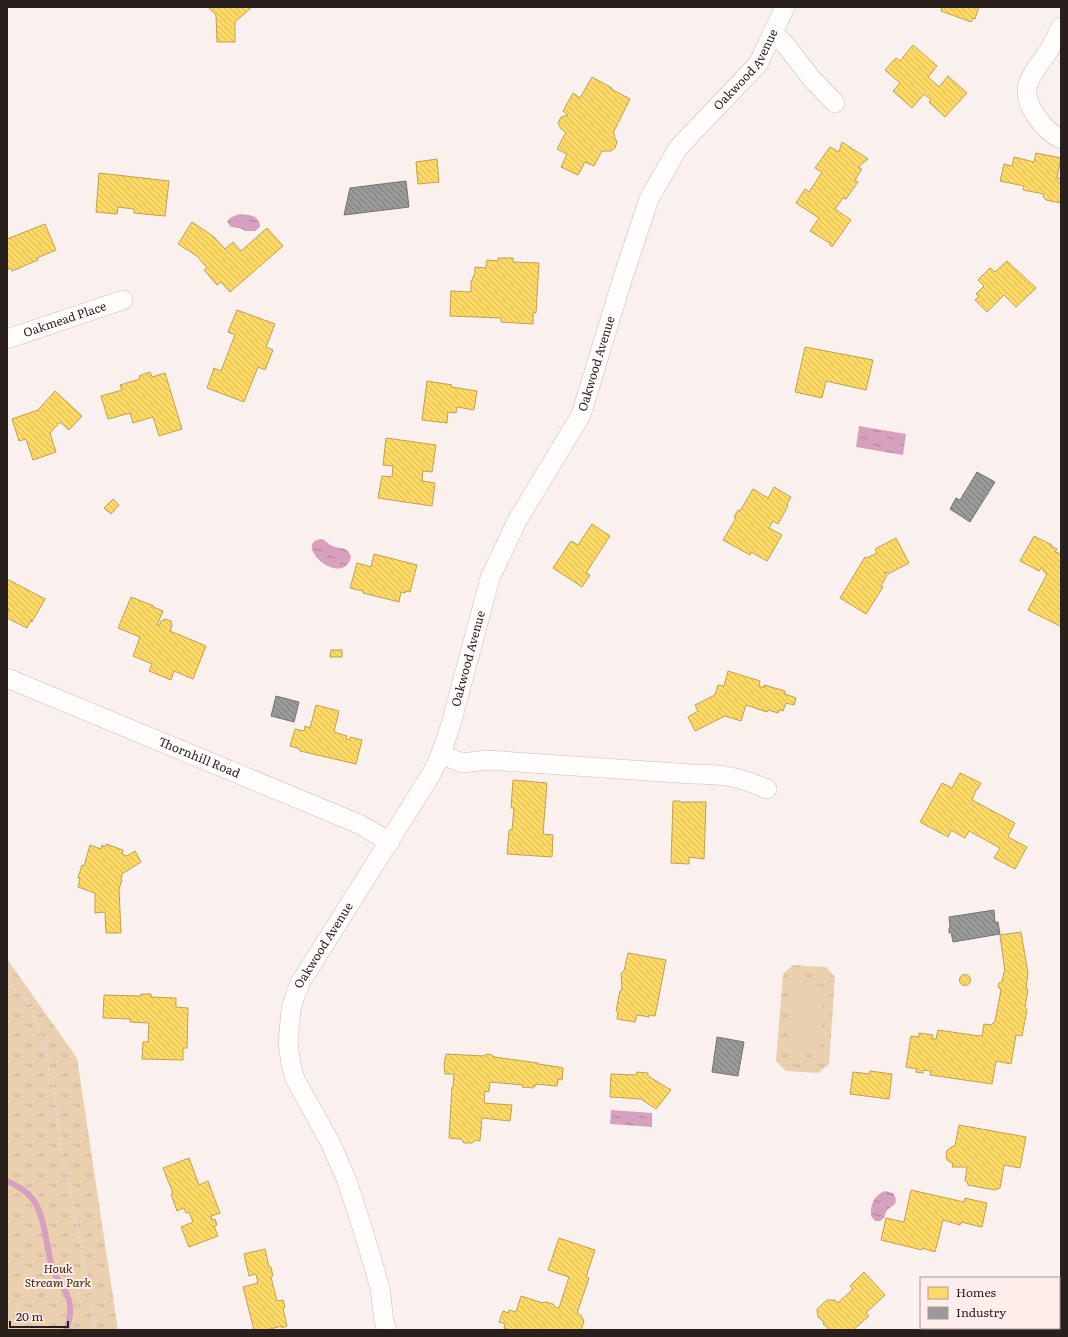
<svg xmlns="http://www.w3.org/2000/svg" width="1068" height="1337" viewBox="0 0 1068 1337" font-family="Literata,serif">
<defs>
<pattern id="grass-tufts" width="24" height="20" patternUnits="userSpaceOnUse"><rect width="24" height="20" fill="#ebd0b0"/><path d="M3 7l-1-3M5 7V3M7 7l1-3M15 17l-1-3M17 17v-4M19 17l1-3" fill="none" stroke="#cab297"/></pattern>
<pattern id="water-ripples" width="26" height="14" patternUnits="userSpaceOnUse"><rect width="26" height="14" fill="#d7a0be"/><path d="M2 4q2-2 4 0t4 0M15 11q2-2 4 0t4 0" fill="none" stroke="#ae829a"/></pattern>
<pattern id="homes-back-hatch" width="6" height="6" patternUnits="userSpaceOnUse"><rect width="6" height="6" fill="#ffd966"/><path d="M-1 5l2 2M0 0l6 6M5-1l2 2" fill="none" stroke="#dbba58"/></pattern>
<pattern id="industry-back-hatch" width="6" height="6" patternUnits="userSpaceOnUse"><rect width="6" height="6" fill="#999"/><path d="M-1 5l2 2M0 0l6 6M5-1l2 2" fill="none" stroke="#7d7c7c"/></pattern>
</defs>
<rect width="100%" height="100%" fill="#faf0ee"/>
<!-- grass -->
<g fill="url(#grass-tufts)">
<polygon points="7,959 77,1058 118,1330 7,1330"/>
<polygon points="793,965 826,967 835,977 829,1064 818,1073 786,1071 776,1061 783,974"/>
</g>
<!-- garden -->
<polygon fill="#ebd0b0" points="792,984 824,986 820,1055 787,1053"/>
<!-- water -->
<g fill="url(#water-ripples)">
<path d="M 236,215 C 246,214 260,214 260,227 L 255,231 L 245,231 L 240,228 L 231,227 L 227,222 L 230,218 Z"/>
<polygon points="859,426 906,434 903,455 856,447"/>
<path d="M 322,539 C 327,541 328,545 333,546 C 341,550 348,546 351,557 C 342,590 290,542 322,539 Z"/>
<polygon points="611,1110 652,1113 652,1127 610,1124"/>
<path d="M 885,1191 L 893,1193 C 901,1206 890,1205 886,1212 C 885,1214 885,1216 884,1218 L 880,1221 L 875,1221 L 871,1216 C 870,1205 874,1195 885,1191 Z"/>
</g>
<!-- homes -->
<g fill="url(#homes-back-hatch)" stroke="#bfa150">
<polygon points="208,7 252,7 235,22 235,42 217,42 216,15"/>
<polygon points="942,7 979,7 975,19 973,18 971,22 941,11"/>
<polygon points="913,45 937,66 928,77 939,87 948,76 967,93 945,117 929,102 931,100 924,94 912,108 893,91 900,83 885,70 896,58 900,61"/>
<polygon points="592,77 612,88 611,89 630,99 613,133 615,135 614,136 617,142 615,148 611,151 605,151 604,152 602,151 594,166 585,162 578,175 561,167 567,154 557,149 566,132 561,129 558,123 561,117 568,115 563,111 573,93 580,98"/>
<polygon points="842,142 868,159 858,167 862,169 855,180 858,182 846,199 843,198 835,209 851,220 832,247 830,245 831,244 810,231 819,218 796,203 805,189 809,192 822,172 815,168 830,147 839,152"/>
<polygon points="1036,153 1061,158 1057,178 1061,179 1061,203 1046,200 1043,197 1044,194 1023,190 1024,186 1000,181 1004,164 1012,166 1014,157 1034,162"/>
<polygon points="437,159 439,182 418,184 416,162"/>
<polygon points="99,173 169,181 165,216 134,213 134,209 118,207 117,214 96,212"/>
<polygon points="192,222 213,236 225,249 233,242 241,251 267,228 283,246 230,292 221,282 217,285 204,270 207,268 197,256 178,244"/>
<polygon points="45,224 56,250 37,258 38,260 12,271 11,268 7,270 7,239"/>
<polygon points="498,258 513,258 513,262 539,263 536,313 533,313 533,324 501,322 501,318 450,316 451,291 471,292 471,282 475,273 475,267 486,268 487,260 498,261"/>
<polygon points="1007,261 1036,288 1016,307 1004,295 987,312 975,300 979,296 976,294 984,286 978,280 990,268 995,272"/>
<polygon points="237,310 275,324 266,347 273,350 265,370 258,367 244,402 207,388 214,368 221,371 235,335 228,332"/>
<polygon points="805,347 873,360 866,390 826,381 822,398 795,392"/>
<polygon points="150,372 152,377 165,373 182,429 159,436 153,417 133,423 130,413 108,419 101,396 122,390 120,385 140,379 139,376"/>
<polygon points="427,381 452,385 451,387 477,391 474,410 457,407 456,413 448,412 447,423 422,420"/>
<polygon points="55,391 82,416 69,430 60,422 50,433 56,452 33,460 26,439 19,441 12,419 38,410"/>
<polygon points="386,438 436,445 432,472 423,471 422,481 435,483 432,506 378,498 382,476 392,477 393,466 383,465"/>
<polygon points="774,487 791,497 787,504 788,506 778,524 773,521 769,528 782,535 767,561 751,552 750,555 723,540 736,518 734,517 738,510 740,511 753,489 768,498"/>
<polygon points="113,499 119,505 111,514 104,508"/>
<polygon points="592,524 610,536 586,573 590,575 582,587 553,568 571,541 578,545"/>
<polygon points="1034,536 1052,545 1051,546 1057,549 1055,552 1061,554 1061,624 1060,626 1028,610 1047,574 1044,572 1042,567 1039,571 1020,561"/>
<polygon points="896,538 909,563 888,574 887,572 884,573 887,575 881,586 883,587 866,614 840,598 865,557 867,558 877,553 875,549"/>
<polygon points="374,554 417,565 410,592 406,591 405,593 401,592 399,602 363,593 363,591 350,588 357,563 371,567"/>
<polygon points="7,579 45,599 32,622 31,620 27,628 7,618 7,614 9,610 7,608"/>
<polygon points="131,597 154,606 153,607 163,611 157,625 159,626 161,621 165,619 171,621 172,625 170,631 206,646 193,679 174,671 171,680 149,671 152,664 133,656 140,637 118,628"/>
<polygon points="331,650 342,650 342,657 330,657"/>
<polygon points="728,671 760,681 759,686 764,688 764,685 785,691 785,694 796,698 794,705 786,703 783,711 779,710 778,713 768,710 767,712 746,705 741,721 725,716 695,731 688,717 698,711 695,705 715,695 718,685 724,686"/>
<polygon points="316,705 339,711 334,732 347,736 346,739 350,740 350,737 362,740 356,764 300,751 300,749 290,746 295,729 304,731 305,726 310,728"/>
<polygon points="960,773 981,783 977,790 976,790 972,800 1015,823 1008,837 1027,847 1015,869 994,858 1000,848 969,831 965,838 951,830 948,837 920,822 942,783 952,788"/>
<polygon points="513,780 547,783 543,834 553,835 552,857 507,854 509,830 512,830 514,808 511,808"/>
<polygon points="673,801 680,801 680,802 706,802 704,859 689,857 689,864 671,863"/>
<polygon points="106,844 123,850 122,854 127,856 135,851 141,862 122,874 121,880 122,880 119,889 121,933 106,933 105,912 95,913 95,893 78,887 80,879 78,878 82,865 84,866 90,845 101,849 102,845 105,847"/>
<polygon points="1021,932 1028,973 1026,988 1028,989 1025,1007 1027,1010 1022,1036 1016,1035 1011,1064 996,1061 992,1084 930,1075 931,1071 923,1070 923,1073 916,1072 917,1069 906,1067 911,1036 919,1037 919,1033 933,1035 932,1039 936,1039 938,1030 979,1036 979,1035 982,1036 984,1024 991,1025 995,1021 1001,990 998,987 999,983 1002,982 1004,972 1005,972 1000,935"/>
<polygon points="628,953 666,960 655,1016 649,1015 649,1017 637,1015 635,1022 617,1019 618,1012 616,1011 620,991 621,991 622,988 621,973 624,971"/>
<circle cx="965" cy="980" r="5.5"/>
<polygon points="141,994 151,994 151,997 176,998 176,1007 188,1008 187,1048 183,1048 183,1060 142,1059 143,1042 148,1042 149,1023 130,1022 130,1019 103,1018 104,995 141,996"/>
<polygon points="446,1054 484,1056 487,1054 492,1055 494,1057 538,1063 538,1064 559,1067 563,1068 562,1080 558,1079 557,1086 535,1084 535,1087 533,1086 533,1088 522,1087 523,1085 490,1082 489,1092 485,1091 484,1103 512,1105 510,1121 482,1118 480,1141 476,1140 472,1143 464,1143 461,1139 449,1138 452,1087 453,1087 454,1074 445,1074 444,1064"/>
<polygon points="870,1071 892,1074 889,1099 850,1094 853,1072 870,1074"/>
<polygon points="637,1072 648,1073 648,1076 671,1090 656,1109 641,1099 610,1097 611,1074 636,1075"/>
<polygon points="959,1125 1026,1137 1020,1168 1004,1165 1000,1188 995,1190 968,1185 967,1181 965,1181 967,1167 952,1167 953,1164 947,1160 946,1152 951,1147 955,1146"/>
<polygon points="189,1158 199,1185 208,1181 220,1213 211,1216 212,1220 215,1219 217,1225 214,1226 218,1236 189,1247 181,1227 193,1222 189,1212 186,1213 184,1208 177,1211 171,1194 173,1193 163,1168"/>
<polygon points="911,1190 964,1202 965,1198 987,1203 982,1227 961,1222 960,1225 943,1220 935,1252 922,1248 922,1250 881,1240 886,1218 904,1222"/>
<polygon points="559,1238 595,1250 586,1277 589,1278 577,1313 581,1315 584,1321 581,1330 510,1330 504,1328 505,1324 499,1322 503,1311 508,1313 509,1310 516,1312 521,1296 540,1302 540,1303 546,1302 553,1304 555,1307 559,1308 569,1277 548,1270"/>
<polygon points="265,1249 269,1267 271,1267 273,1276 271,1277 277,1301 283,1300 285,1307 283,1308 287,1326 282,1328 282,1326 266,1330 254,1330 243,1287 258,1283 256,1274 249,1276 244,1254"/>
<polygon points="864,1272 885,1295 866,1313 869,1316 853,1330 830,1330 823,1324 824,1322 818,1317 817,1309 827,1300 835,1300 838,1303 853,1289 850,1286"/>
</g>
<!-- industry -->
<g fill="url(#industry-back-hatch)" stroke="#777474">
<polygon points="406,181 409,207 344,215 350,188"/>
<polygon points="977,472 995,482 970,522 950,509 956,498 960,500"/>
<polygon points="276,696 299,702 294,722 271,716"/>
<polygon points="994,910 995,922 998,922 1000,934 953,942 951,932 949,933 949,928 950,927 949,917"/>
<polygon points="717,1037 744,1042 738,1076 712,1072"/>
</g>
<g fill="none" stroke-linecap="round" stroke-linejoin="round">
<!-- stream -->
<path stroke="#d7a0be" stroke-width="6" d="M 7,1181 C 19,1187 26,1190 34,1201 C 46,1219 46,1249 53,1270 C 58,1282 69,1292 70,1306 C 71,1314 69,1322 66,1330"/>
<defs>
<g id="minor">
<path d="M 1061,27 C 1057,35 1053,44 1048,52 C 1041,62 1032,72 1028,84 C 1022,103 1044,131 1061,139"/>
<polyline points="773,33 784,43 812,79 835,103"/>
<path id="s1" d="M 7,339 L 123,300"/>
<path id="s2" d="M 7,678 L 359,824 L 390,842"/>
<path d="M 441,754 L 462,763 L 487,760 L 692,774 C 722,774 740,777 767,789"/>
<path id="s3" d="M 387,1330 L 384,1322 L 380,1288 L 363,1230 L 347,1181 L 331,1144 L 295,1079 L 291,1064 L 288,1043 L 291,1009 L 295,996 L 300,983 L 432,773 L 441,754 L 451,724 L 490,578 L 517,521 L 581,415 L 623,277 L 649,199 L 678,148 L 758,64 L 785,7"/>
</g>
</defs>
<!-- minor casing -->
<use href="#minor" stroke="#c8bebd" stroke-width="20"/>
<!-- path -->
<polyline stroke="#dedbda" stroke-width="2.5" stroke-dasharray="2 3" stroke-linecap="butt" points="11,984 33,1009 45,1050 54,1092 62,1157 72,1200 92,1304 94,1330"/>
<!-- minor -->
<use href="#minor" stroke="#fefdfc" stroke-width="19"/>
</g>
<g text-anchor="middle" stroke-width="4" stroke-linejoin="round" paint-order="stroke">
<!-- street labels -->
<g font-size="12" fill="#291f1d" stroke="#feedea">
<text dy="4" stroke="none"><textPath href="#s3" startOffset="1396">Oakwood Avenue</textPath></text>
<text dy="4" stroke="none"><textPath href="#s1" startOffset="61">Oakmead Place</textPath></text>
<text dy="4" stroke="none"><textPath href="#s3" startOffset="1060">Oakwood Avenue</textPath></text>
<text dy="4" stroke="none"><textPath href="#s3" startOffset="736">Oakwood Avenue</textPath></text>
<text dy="4" stroke="none"><textPath href="#s2" startOffset="208">Thornhill Road</textPath></text>
<text dy="4" stroke="none"><textPath href="#s3" startOffset="412">Oakwood Avenue</textPath></text>
</g>
<!-- park labels -->
<g font-size="12" font-style="italic" fill="#3b2706" stroke="#feedea">
<text x="58" y="1273">Houk<tspan x="58" dy="14">Stream Park</tspan></text>
</g>
</g>
<!-- border -->
<rect width="1068" height="1337" fill="none" stroke="#291f1d" stroke-width="16"/>
<!-- legend -->
<rect x="920" y="1277" width="140" height="52" fill="#feedea" stroke="#a99b98"/>
<rect x="928" y="1287" width="20" height="12" fill="#ffd966" stroke="#a99b98"/>
<text x="956" y="1297" font-size="12" fill="#291f1d">Homes</text>
<rect x="928" y="1307" width="20" height="12" fill="#999999" stroke="#a99b98"/>
<text x="956" y="1317" font-size="12" fill="#291f1d">Industry</text>
<!-- scale -->
<path d="M10 1321v6h58v-6" fill="none" stroke="#291f1d" stroke-width="2"/>
<text x="16" y="1321" font-size="12" fill="#291f1d" stroke="#feedea" stroke-width="3" paint-order="stroke">20 m</text>
</svg>
